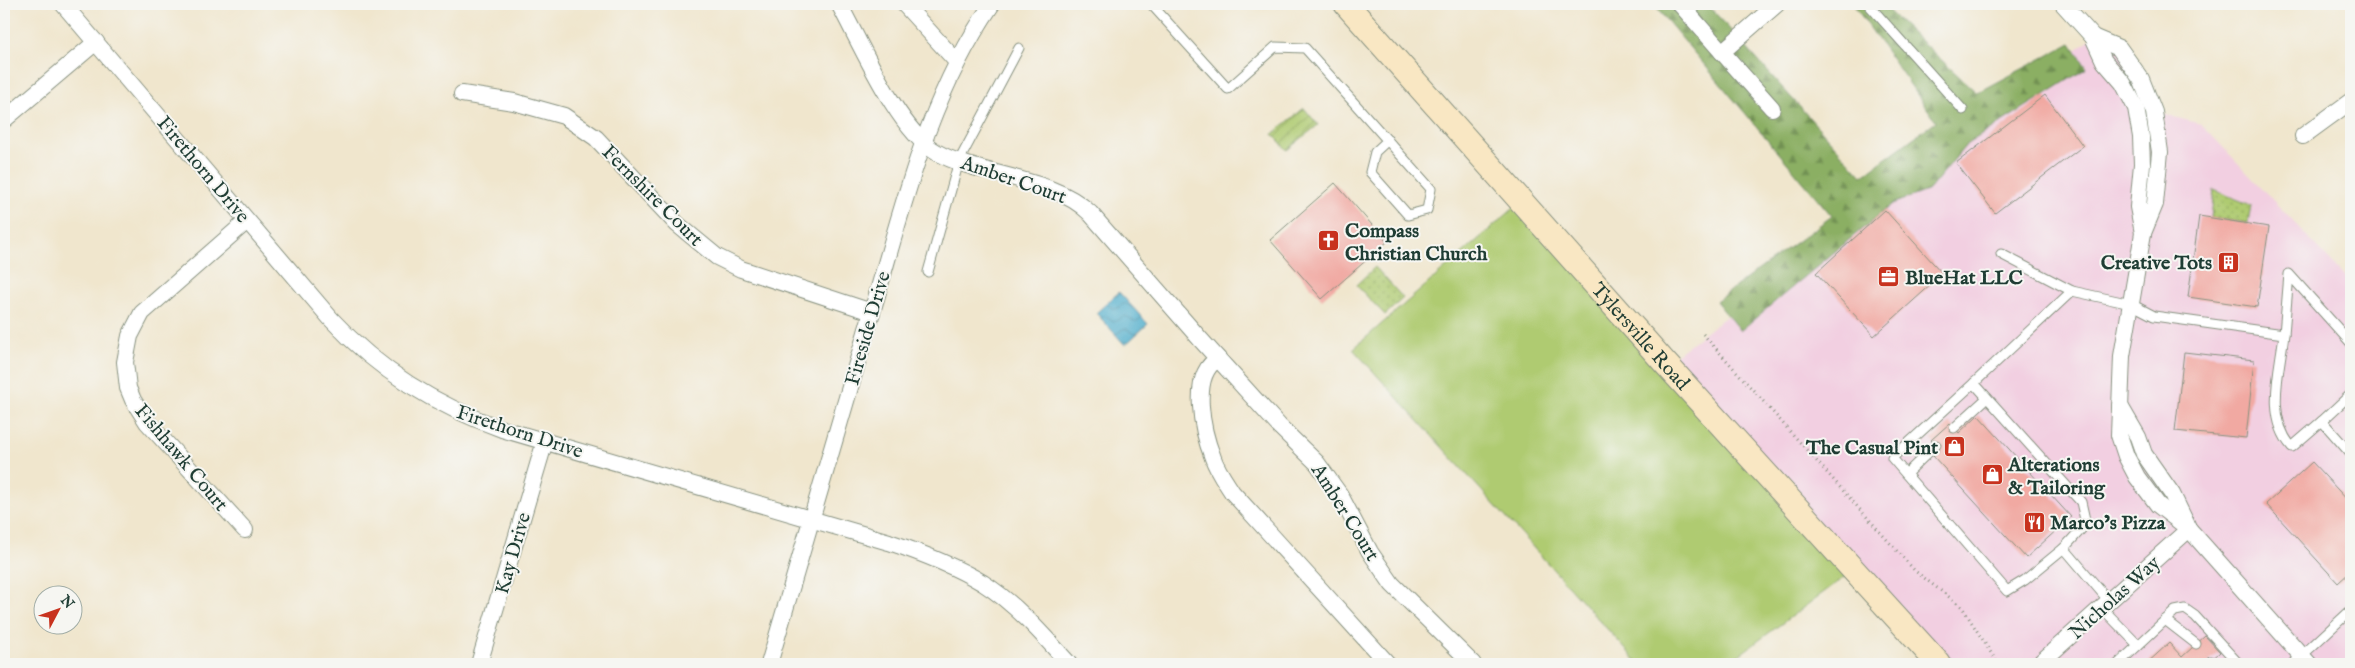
<svg xmlns="http://www.w3.org/2000/svg" width="2355" height="668" viewBox="0 0 2355 668" font-family="'IM FELL English',serif">
<defs>
<pattern id="forest-firs" width="22" height="20" patternUnits="userSpaceOnUse" patternTransform="scale(1.25)"><rect width="22" height="20" fill="#8baf63"/><path d="M5 1l3.5 6h-7zM16 11l3.5 6h-7z" fill="#719052"/></pattern>
<pattern id="park-dots" width="8" height="8" patternUnits="userSpaceOnUse" patternTransform="scale(1.25)"><rect width="8" height="8" fill="#afcb71"/><path d="M2 2h.1M6 6h.1" fill="none" stroke="#8ea65e" stroke-width="1.8" stroke-linecap="round"/></pattern>
<pattern id="garden-furrows" width="10" height="10" patternUnits="userSpaceOnUse" patternTransform="scale(1.25)"><rect width="10" height="10" fill="#afcb71"/><path d="M-1 1l2-2M0 10L10 0M9 11l2-2" fill="none" stroke="#8ea65e"/></pattern>
<pattern id="water-waves" width="16" height="10" patternUnits="userSpaceOnUse" patternTransform="scale(1.25)"><rect width="16" height="10" fill="#4caccb"/><path d="M0 5q4-4 8 0t8 0" fill="none" stroke="#3f8da6"/></pattern>
</defs>
<rect width="100%" height="100%" fill="#f6f6f2"/>
<filter id="ink" filterUnits="userSpaceOnUse"><feTurbulence type="fractalNoise" baseFrequency=".02" numOctaves="2"/><feDisplacementMap in="SourceGraphic" scale="10" xChannelSelector="R" yChannelSelector="G"/><feConvolveMatrix kernelMatrix="1 2 1 2 8 2 1 2 1" color-interpolation-filters="sRGB"/></filter>
<filter id="wash" filterUnits="userSpaceOnUse"><feTurbulence type="fractalNoise" baseFrequency=".0096" numOctaves="4" result="noise"/><feDisplacementMap in="SourceGraphic" scale="20" xChannelSelector="R" yChannelSelector="G"/><feGaussianBlur stdDeviation="1.12" result="paint"/><feColorMatrix in="noise" values="0 0 0 0 0 0 0 0 0 0 0 0 0 0 0 0 0 1.4 0 .05"/><feComposite in="paint" operator="in"/></filter>
<g filter="url(#wash)">
<rect width="100%" height="100%" fill="#f0e6cd"/>
<!-- built -->
<polygon fill="#f2cfe1" points="2093,37 2119,48 2154,112 2201,124 2351,283 2351,664 1939,664 1665,363"/>
<!-- grass -->
<polygon fill="#afcb71" stroke="#678452" points="1522,201 1854,570 1727,664 1639,664 1353,349"/>
<!-- forest -->
<polygon fill="url(#forest-firs)" stroke="#55764c" points="1653,4 1707,4 1862,176 1936,121 1853,4 1881,4 1977,93 2071,43 2087,68 1967,144 1929,190 1892,204 1740,331 1716,301 1832,216"/>
<!-- park -->
<g fill="url(#park-dots)" stroke="#678452">
<polygon points="2214,190 2251,205 2248,223 2211,218"/>
<polygon points="1375,267 1403,298 1385,315 1356,285"/>
</g>
<!-- garden -->
<polygon fill="url(#garden-furrows)" stroke="#678452" points="1304,108 1318,125 1287,150 1273,134"/>
<!-- water -->
<polygon fill="url(#water-waves)" stroke="#367480" points="1119,292 1148,324 1125,345 1096,313"/>
<g id="blocks">
<!-- building -->
<g fill="#f1a9a2">
<polygon points="2045,95 2083,146 1995,213 1956,163"/>
<polygon points="1335,183 1387,242 1322,299 1270,240"/>
<polygon points="1885,210 1943,274 1874,336 1816,273"/>
<polygon points="2199,216 2269,227 2257,307 2188,297"/>
<polygon points="2184,352 2254,360 2246,438 2175,431"/>
<polygon points="1978,415 2071,517 2026,558 1933,456 1940,450 1931,440 1950,423 1959,433"/>
<polygon points="2312,462 2351,504 2351,571 2338,583 2266,504"/>
<polygon points="2205,636 2220,652 2207,664 2146,664 2169,643 2182,657"/>
</g>
</g>
</g>
<g filter="url(#ink)">
<use href="#blocks" fill-opacity="0" stroke="#889280" stroke-width="1"/>
<g fill="none" stroke-linecap="round" stroke-linejoin="round">
<defs>
<g id="lane">
<polyline points="1151,4 1228,89 1275,47 1305,48 1431,189 1427,210 1408,215 1370,172 1375,152 1388,140"/>
<polyline points="1868,4 1963,110"/>
<polyline points="2001,254 2072,291"/>
<polyline points="928,272 959,161 1019,48"/>
<polyline points="2284,334 2289,274 2351,343"/>
<polyline points="1974,383 1892,458 2007,591 2025,580 2064,548"/>
<polyline points="2322,421 2351,394"/>
<polyline points="1954,428 1987,398"/>
<polyline points="1906,474 1936,445"/>
<path d="M 2109,601 L 2064,548 L 2086,524 L 2081,502 L 1974,383 L 2072,291 L 2131,304 L 2154,316 L 2284,334 C 2280,370 2265,417 2292,447 L 2322,421 L 2351,454"/>
<polyline points="2102,608 2138,645"/>
<polyline points="2165,620 2196,644"/>
<polyline points="2211,661 2214,664"/>
<polyline points="2118,664 2175,611 2185,609 2195,616 2239,664"/>
<polyline points="2293,664 2351,610"/>
</g>
<g id="street">
<path d="M 63,4 L 331,319 C 379,371 435,405 502,429 L 889,542 C 922,553 953,565 983,583 C 1016,604 1043,635 1069,664"/>
<path d="M 839,4 C 861,44 898,130 936,152 C 981,177 1054,177 1090,213 L 1201,340 L 1280,427 L 1317,463 L 1340,495 L 1370,552 L 1392,584 L 1473,664"/>
<polyline points="904,4 957,62"/>
<polyline points="1680,4 1722,52 1777,4"/>
<polyline points="2063,4 2093,37 2104,61 2123,83 2136,108 2141,137 2142,164 2138,207 2143,233"/>
<polyline points="2093,37 2119,48 2141,79 2154,112 2160,152 2155,204 2143,233 2122,356 2119,435 2126,456 2137,477 2158,505 2189,529 2309,664"/>
<polyline points="1722,52 1772,108"/>
<polyline points="462,94 514,102 564,116 596,138 677,224 717,257 741,269 872,312"/>
<polyline points="4,120 96,42"/>
<polyline points="2303,136 2351,101"/>
<path d="M 1218,359 C 1189,375 1203,433 1213,458 C 1217,470 1225,481 1232,492 L 1388,664"/>
<polyline points="2120,406 2138,437 2144,454 2172,494 2187,525"/>
<polyline points="245,530 147,422 133,400 128,388 125,362 130,336 142,313 247,221"/>
<polyline points="479,664 545,441"/>
<path d="M 769,664 C 803,547 838,430 872,312 C 904,204 927,99 992,4"/>
<polyline points="2039,664 2189,529"/>
</g>
<g id="secondary">
<path id="s1" d="M 1346,4 L 1665,363 L 1939,664"/>
</g>
</defs>
<!-- lane casing -->
<use href="#lane" stroke="#889280" stroke-width="11"/>
<!-- street casing -->
<use href="#street" stroke="#889280" stroke-width="18"/>
<!-- secondary casing -->
<use href="#secondary" stroke="#889280" stroke-width="26"/>
<!-- path -->
<polyline stroke="#889280" stroke-width="3" stroke-dasharray="1 4" stroke-linecap="butt" points="1703,334 1915,571 1962,607 1998,664"/>
<!-- lane -->
<use href="#lane" stroke="#fff" stroke-width="9"/>
<!-- street -->
<use href="#street" stroke="#fff" stroke-width="16"/>
<!-- secondary -->
<use href="#secondary" stroke="#f9e7c3" stroke-width="24"/>
</g>
</g>
<!-- icons -->
<defs>
<symbol id="church-square" viewBox="-11 -11 22 22"><rect x="-9" y="-9" width="18" height="18" rx="4" fill="#c8321e" stroke="#f6f6f2"/><path d="M-1.2-6h2.4v3.5h3.3v2.4h-3.3V6h-2.4V-.1h-3.3v-2.4h3.3Z" fill="#fff"/></symbol>
<symbol id="building-square" viewBox="-11 -11 22 22"><rect x="-9" y="-9" width="18" height="18" rx="4" fill="#c8321e" stroke="#f6f6f2"/><path d="M-4-6H4V6H1V3H-1V6H-4ZM-2.5-4.3h1.7v1.8h-1.7ZM.8-4.3h1.7v1.8H.8ZM-2.5-1h1.7V.8h-1.7ZM.8-1h1.7V.8H.8Z" fill="#fff"/></symbol>
<symbol id="office-square" viewBox="-11 -11 22 22"><rect x="-9" y="-9" width="18" height="18" rx="4" fill="#c8321e" stroke="#f6f6f2"/><path d="M-6-3h4V-5.5h4V-3h4V5H-6ZM-1-4.5V-3h2v-1.5ZM-6 0V1H6V0Z" fill="#fff"/></symbol>
<symbol id="shop-square" viewBox="-11 -11 22 22"><rect x="-9" y="-9" width="18" height="18" rx="4" fill="#c8321e" stroke="#f6f6f2"/><path d="M-5-2.5h2.3a2.7 3.5 0 0 1 5.4 0H5L5.5 6h-11ZM-1.5-2.5h3a1.5 2.3 0 0 0-3 0Z" fill="#fff"/></symbol>
<symbol id="restaurant-square" viewBox="-11 -11 22 22"><rect x="-9" y="-9" width="18" height="18" rx="4" fill="#c8321e" stroke="#f6f6f2"/><path d="M-5-6h1v4h1v-4h1v4h1v-4h1v5L-1.5 .5V6h-2V.5L-5-1ZM5-6V6H3V1.5H1.5Q1.5-4 5-6Z" fill="#fff"/></symbol>
</defs>
<g fill-rule="evenodd">
<use href="#church-square" x="1316" y="228" width="25" height="25"/>
<use href="#building-square" x="2216" y="250" width="25" height="25"/>
<use href="#office-square" x="1876" y="264" width="25" height="25"/>
<use href="#shop-square" x="1942" y="434" width="25" height="25"/>
<use href="#shop-square" x="1980" y="462" width="25" height="25"/>
<use href="#restaurant-square" x="2022" y="510" width="25" height="25"/>
</g>
<g text-anchor="middle" stroke-width="4" stroke-linejoin="round" paint-order="stroke">
<!-- street labels -->
<g font-size="20" fill="#1f3d34" stroke="#f6f6f2">
<text transform="translate(204 169) rotate(50)" y="7">Firethorn Drive</text>
<text transform="translate(1014 179) rotate(19)" y="7">Amber Court</text>
<text transform="translate(653 195) rotate(45)" y="7">Fernshire Court</text>
<text transform="translate(867 328) rotate(-74)" y="7">Fireside Drive</text>
<text dy="7" stroke="none"><textPath href="#s1" startOffset="444">Tylersville Road</textPath></text>
<text transform="translate(520 431) rotate(18)" y="7">Firethorn Drive</text>
<text transform="translate(182 457) rotate(50)" y="7">Fishhawk Court</text>
<text transform="translate(1346 512) rotate(58)" y="7">Amber Court</text>
<text transform="translate(512 553) rotate(-74)" y="7">Kay Drive</text>
<text transform="translate(2114 597) rotate(-42)" y="7">Nicholas Way</text>
</g>
<!-- poi labels -->
<g font-size="20" font-weight="bold" fill="#1f3d34" stroke="#f6f6f2" text-anchor="start">
<text x="1345" y="237">Compass<tspan x="1345" dy="23">Christian Church</tspan></text>
<text x="2212" y="269" text-anchor="end">Creative Tots</text>
<text x="1905" y="284">BlueHat LLC</text>
<text x="1938" y="454" text-anchor="end">The Casual Pint</text>
<text x="2008" y="471">Alterations<tspan x="2008" dy="23">&amp; Tailoring</tspan></text>
<text x="2050" y="529">Marco’s Pizza</text>
</g>
</g>
<!-- margin -->
<rect width="2355" height="668" fill="none" stroke="#f6f6f2" stroke-width="20"/>
<!-- north arrow -->
<g transform="translate(58 610) rotate(49)"><circle r="24" fill="#f6f6f2" stroke="#a0aca6"/>
<path d="M0-4L9 19L0 12L-9 19Z" fill="#c8321e"/>
<text y="-8" font-size="14" font-weight="bold" text-anchor="middle" fill="#1f3d34">N</text>
</g>
</svg>
